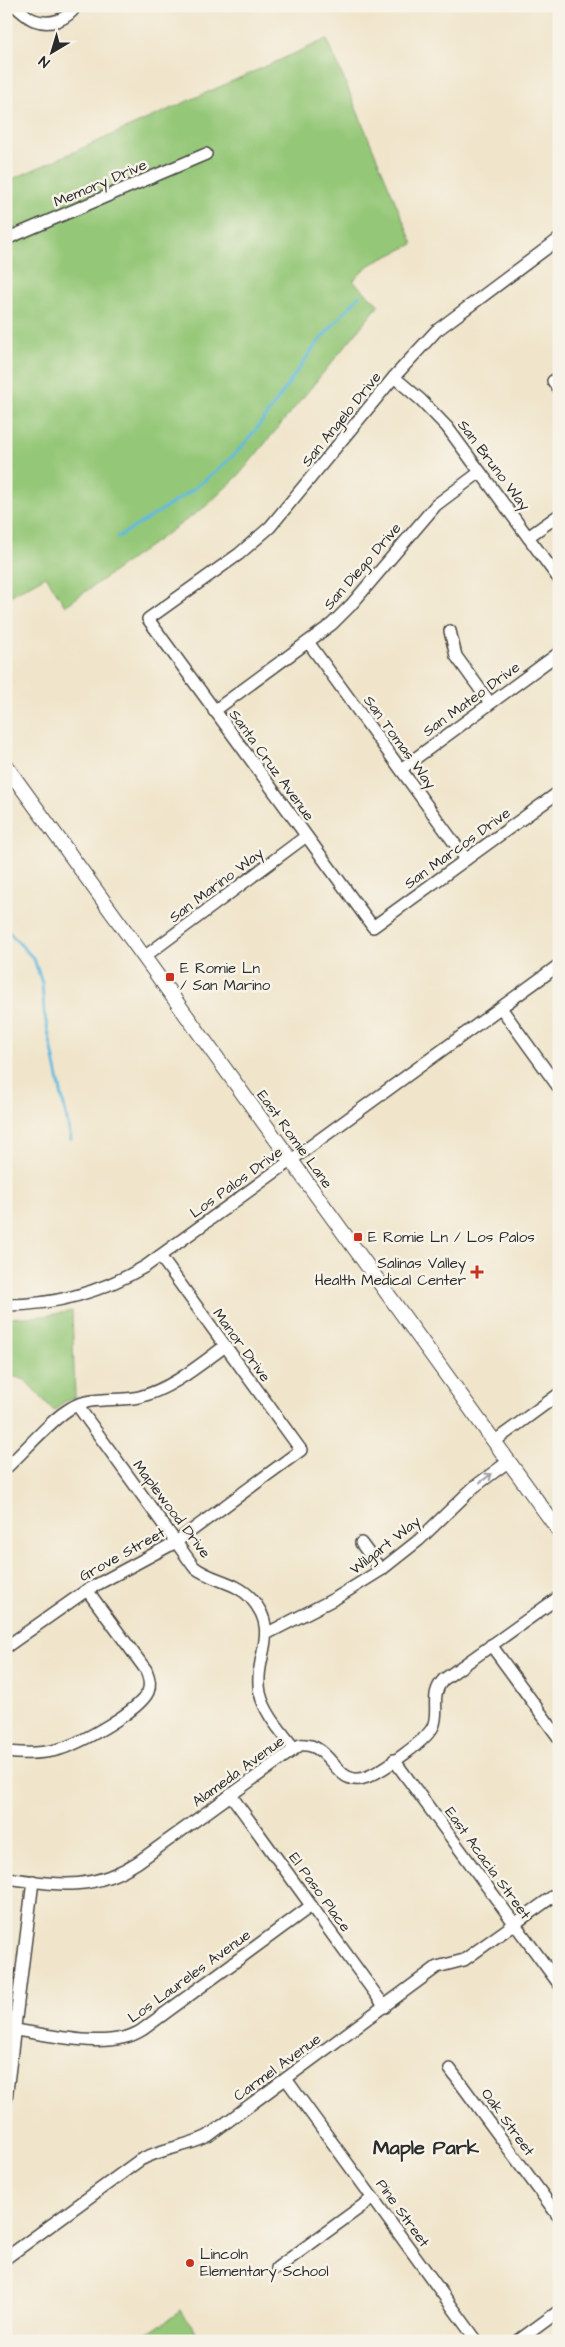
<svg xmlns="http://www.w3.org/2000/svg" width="565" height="2347" viewBox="0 0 565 2347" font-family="'Architects Daughter',sans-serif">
<rect width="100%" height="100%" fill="#f7f3e8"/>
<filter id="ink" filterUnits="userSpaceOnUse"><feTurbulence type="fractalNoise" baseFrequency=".02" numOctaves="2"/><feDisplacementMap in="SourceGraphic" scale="10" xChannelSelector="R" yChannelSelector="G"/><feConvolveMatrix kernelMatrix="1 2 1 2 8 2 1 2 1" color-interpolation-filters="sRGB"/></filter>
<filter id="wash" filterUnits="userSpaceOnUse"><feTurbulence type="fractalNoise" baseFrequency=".0096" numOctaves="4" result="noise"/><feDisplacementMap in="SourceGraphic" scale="20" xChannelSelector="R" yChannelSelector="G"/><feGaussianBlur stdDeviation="1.12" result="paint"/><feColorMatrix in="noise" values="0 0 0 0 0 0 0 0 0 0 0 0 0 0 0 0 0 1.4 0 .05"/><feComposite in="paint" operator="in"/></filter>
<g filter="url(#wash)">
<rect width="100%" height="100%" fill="#f0e5cb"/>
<!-- green -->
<g fill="#94c777" stroke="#607951">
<polygon points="327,39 413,244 369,265 353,281 379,305 239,475 206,506 65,606 46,576 6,598 6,182"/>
<polygon points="72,1311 75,1397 64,1402 54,1411 25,1380 6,1374 6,1318 43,1316"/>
<polygon points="181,2311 198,2334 200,2341 143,2341 141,2338"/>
</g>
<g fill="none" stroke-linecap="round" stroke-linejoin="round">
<!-- stream -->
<g stroke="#62badf" stroke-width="3">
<path d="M 118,537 C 162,510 210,483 244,444 C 268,417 286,386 307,357 C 322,335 342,316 359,296"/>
<polyline points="6,929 34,959 42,983 44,1012 71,1139"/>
</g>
</g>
</g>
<g filter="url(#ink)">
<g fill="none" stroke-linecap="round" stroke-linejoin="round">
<defs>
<g id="minor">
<path d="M 15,6 C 21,11 28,18 34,20 C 50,26 67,20 76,6"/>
<polyline points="6,239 206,154"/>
<polyline points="559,239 436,331 394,377 270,527 239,554 148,619 373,927 559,792"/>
<polyline points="394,377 421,400 447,427 559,579"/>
<polyline points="559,377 553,381 559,389"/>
<polyline points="528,537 559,515"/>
<polyline points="450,631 456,656 490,703"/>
<polyline points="308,642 466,859"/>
<polyline points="214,711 332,624 351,605 436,505 480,472"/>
<polyline points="401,769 559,653"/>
<polyline points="144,957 305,837"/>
<polyline points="501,1008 559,1088"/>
<path d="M 6,1305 C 57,1305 102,1292 146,1266 L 559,965"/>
<path d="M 77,1405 L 194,1567 C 212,1581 235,1581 251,1598 C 282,1633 253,1656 260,1693 C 265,1714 281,1731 294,1748"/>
<polyline points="495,1441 559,1394"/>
<path d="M 6,1468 C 24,1452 51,1419 71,1408 C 90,1396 117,1402 139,1397 C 171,1389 198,1366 224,1347"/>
<polyline points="361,1543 381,1570"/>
<polyline points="266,1634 336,1598 381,1570 419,1540 474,1487 509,1461"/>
<polyline points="491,1645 559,1738"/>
<polyline points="6,1647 87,1590 176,1542 301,1450 160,1256"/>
<path d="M 6,1752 C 25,1754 43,1754 60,1749 C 81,1743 139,1711 148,1692 C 151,1685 149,1677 146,1670 L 87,1590"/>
<polyline points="394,1760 559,1984"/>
<polyline points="230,1794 385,2007"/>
<path d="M 6,1878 C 59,1885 91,1892 138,1862 L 300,1745 C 333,1742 335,1790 367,1777 C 382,1771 430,1739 434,1724 C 439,1707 430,1695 443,1680 L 559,1597"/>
<path d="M 15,2030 C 52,2035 110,2051 142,2030 L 311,1906"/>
<polyline points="450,2069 559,2217"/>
<polyline points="286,2079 477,2341"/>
<polyline points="6,2099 33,1881"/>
<path d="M 6,2258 L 140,2160 C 162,2148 186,2147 208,2136 L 437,1967 L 464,1960 L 559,1892"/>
<polyline points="277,2268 373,2198"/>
<polyline points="518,2341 559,2311"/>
</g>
<polyline id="major" points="6,766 559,1531"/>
</defs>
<!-- minor casing -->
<use href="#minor" stroke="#494743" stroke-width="14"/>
<!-- major casing -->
<use href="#major" stroke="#494743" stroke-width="16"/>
<!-- minor -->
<use href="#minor" stroke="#fff" stroke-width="11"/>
<!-- major -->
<use href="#major" stroke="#fff" stroke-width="14"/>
</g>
<!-- one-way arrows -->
<defs><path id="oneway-shaft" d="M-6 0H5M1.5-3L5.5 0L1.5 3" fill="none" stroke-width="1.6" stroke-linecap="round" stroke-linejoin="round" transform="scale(1.25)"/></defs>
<use stroke="#a0a0a0" href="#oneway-shaft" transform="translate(486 1478) rotate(-36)"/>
</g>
<!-- markers -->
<g fill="#c8321e" stroke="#f7f3e8" stroke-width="2">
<rect x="165" y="972" width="10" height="10" rx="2.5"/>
<rect x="353" y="1232" width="10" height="10" rx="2.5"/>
<path d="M474.5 1264.5h5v5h5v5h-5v5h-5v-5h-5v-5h5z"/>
<circle cx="190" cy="2263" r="5"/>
</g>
<g text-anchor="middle" stroke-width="5" stroke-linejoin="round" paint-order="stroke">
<!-- street labels -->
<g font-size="15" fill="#2b2b2b" stroke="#f7f3e8">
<text transform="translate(100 183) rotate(-23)" y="5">Memory Drive</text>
<text transform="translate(341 419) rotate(-51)" y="5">San Angelo Drive</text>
<text transform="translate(494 465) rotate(53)" y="5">San Bruno Way</text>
<text transform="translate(362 566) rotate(-49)" y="5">San Diego Drive</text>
<text transform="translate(471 699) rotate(-36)" y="5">San Mateo Drive</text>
<text transform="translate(400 742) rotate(54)" y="5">San Tomas Way</text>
<text transform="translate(272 765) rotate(54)" y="5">Santa Cruz Avenue</text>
<text transform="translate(457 848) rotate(-36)" y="5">San Marcos Drive</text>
<text transform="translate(216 885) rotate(-37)" y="5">San Marino Way</text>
<text transform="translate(295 1139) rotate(54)" y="5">East Romie Lane</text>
<text transform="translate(236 1182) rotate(-36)" y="5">Los Palos Drive</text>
<text transform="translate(242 1345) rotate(54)" y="5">Manor Drive</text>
<text transform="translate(172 1509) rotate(53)" y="5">Maplewood Drive</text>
<text transform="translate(385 1545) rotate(-38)" y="5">Wilgart Way</text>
<text transform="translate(122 1554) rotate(-29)" y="5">Grove Street</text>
<text transform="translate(238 1771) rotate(-36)" y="5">Alameda Avenue</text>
<text transform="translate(488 1863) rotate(54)" y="5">East Acacia Street</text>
<text transform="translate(320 1892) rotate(54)" y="5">El Paso Place</text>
<text transform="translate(189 1976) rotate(-36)" y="5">Los Laureles Avenue</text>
<text transform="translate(277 2067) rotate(-36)" y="5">Carmel Avenue</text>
<text transform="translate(508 2122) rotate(54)" y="5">Oak Street</text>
<text transform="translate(403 2213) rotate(54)" y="5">Pine Street</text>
</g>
<!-- poi labels -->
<g font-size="15" fill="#2b2b2b" stroke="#f7f3e8" text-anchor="start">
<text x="180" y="973">E Romie Ln<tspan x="180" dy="17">/ San Marino</tspan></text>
<text x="368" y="1242">E Romie Ln / Los Palos</text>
<text x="466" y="1268" text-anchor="end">Salinas Valley<tspan x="466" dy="17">Health Medical Center</tspan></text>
<text x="200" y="2259">Lincoln<tspan x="200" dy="17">Elementary School</tspan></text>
</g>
<!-- district labels -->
<g font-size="20" font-weight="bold" fill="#2b2b2b" stroke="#f7f3e8">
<text x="426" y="2154">Maple Park</text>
</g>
</g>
<!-- margin -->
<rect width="565" height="2347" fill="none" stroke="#f7f3e8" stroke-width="25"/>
<!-- north arrow -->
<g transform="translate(52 52) rotate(218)" stroke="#f7f3e8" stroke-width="4" paint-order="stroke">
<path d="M0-4L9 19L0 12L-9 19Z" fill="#2b2b2b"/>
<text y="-8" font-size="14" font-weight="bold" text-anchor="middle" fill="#2b2b2b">N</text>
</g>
</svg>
